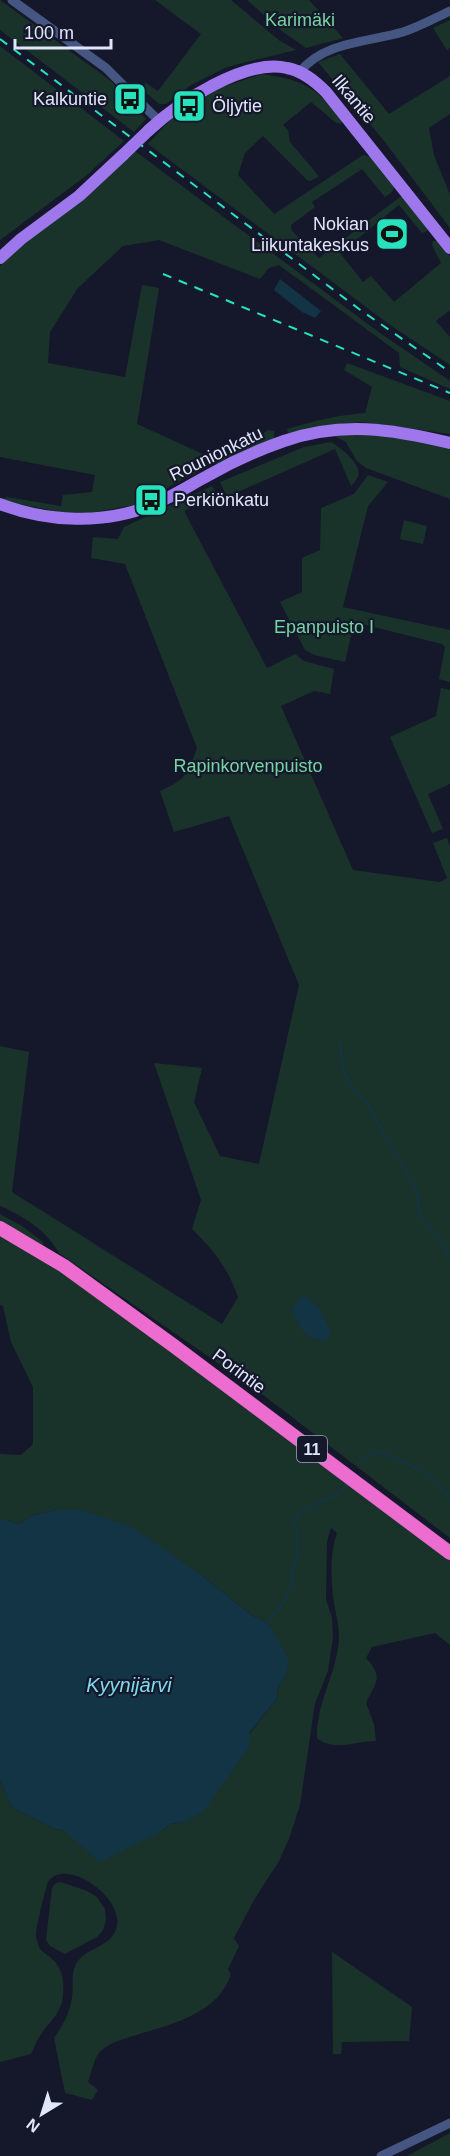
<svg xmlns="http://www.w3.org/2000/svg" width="450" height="2156" viewBox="0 0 450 2156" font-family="Helvetica,sans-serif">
<rect width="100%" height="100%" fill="#15182a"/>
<!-- green -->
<g fill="#19332a">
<polygon points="0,0 111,81 146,119 134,132 0,30"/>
<polygon points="155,0 231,0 280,41 296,50 227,67 191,85 166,104 159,104 141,88 146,83 158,91 201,34"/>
<polygon points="247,0 309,0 343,38 306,48 283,32"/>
<polygon points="450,20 450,48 447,50 433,28"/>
<polygon points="0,46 124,141 87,175 0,240"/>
<polygon points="340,54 389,114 450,76 450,114 429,128 434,155 450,195 450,228 385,142 318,62"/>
<path d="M 262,74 C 307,81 313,86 343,120 L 340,124 L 335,122 L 311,102 L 283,125 L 288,130 L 290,142 L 318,175 L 318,177 L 310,181 L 307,180 L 263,136 L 245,153 L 238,175 L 274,214 L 363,155 L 372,157 L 395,186 L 392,192 L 385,197 L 362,169 L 312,202 L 315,207 L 291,225 L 292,231 L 319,258 L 400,197 L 404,197 L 428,227 L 427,231 L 422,233 L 399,205 L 340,253 L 363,282 L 371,276 L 394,302 L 441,263 L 432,245 L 433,241 L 439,241 L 450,256 L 450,310 L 436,321 L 450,337 L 450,365 L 390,325 L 148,144 L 169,121 L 217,89 Z"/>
<polygon points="135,151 380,333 450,381 450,389 400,367 399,353 279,265 269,268 260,279 159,240 123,246 78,288 50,332 48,363 125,377 142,285 159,288 137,424 203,454 203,469 135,505 89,513 60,512 3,501 7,497 61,506 63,495 92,492 95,475 0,457 0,266 25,240"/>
<path d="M 347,363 L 450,401 L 450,434 L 363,422 L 337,424 L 289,435 L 287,429 C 314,421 338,415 365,413 L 372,387 L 344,370 Z"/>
<polygon points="267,430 274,431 274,438 218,465 213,460 258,440"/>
<polygon points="332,435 401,435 450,447 450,499 366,468 356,460 346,442"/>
<path d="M 331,442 C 340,447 363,465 358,477 C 356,480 354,483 351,486 L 335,449 L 227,497 L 220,482 L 304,447 Z"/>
<polygon points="368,475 388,482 368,506 343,607 450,630 450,682 439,679 445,647 442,644 354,622 345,662 314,655 305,650 280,602 302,592 302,558 320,550 321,508 354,494"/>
<path d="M 212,486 L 217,495 L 184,511 L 267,668 L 295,654 L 304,661 L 334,669 L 330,694 L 314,691 L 281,706 L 353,870 L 440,882 L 447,878 L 433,843 L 447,838 L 450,846 L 450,1538 L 258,1391 L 59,1253 C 45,1229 25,1217 0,1206 L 0,1046 L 29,1052 L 12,1192 L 222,1324 L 238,1297 C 227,1266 214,1251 192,1229 L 201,1200 L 154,1063 L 202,1068 L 194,1102 L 220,1156 L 259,1164 L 299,985 L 229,816 L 174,832 L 160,791 C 186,780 188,773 197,748 L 125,564 L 91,558 L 93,537 L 118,539 L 124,527 Z"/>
<polygon points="404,520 427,526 423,544 400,539"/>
<polygon points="441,688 450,690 450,784 428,794 443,829 432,833 390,737 436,716"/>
<polygon points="0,1214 22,1226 43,1242 43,1245 0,1221"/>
<path d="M 0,1234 L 55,1266 L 450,1559 L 450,1645 L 435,1633 L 372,1647 L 366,1658 C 384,1677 376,1682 366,1703 L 374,1724 L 376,1741 C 356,1741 333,1752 317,1738 C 316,1703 337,1673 339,1639 C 339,1624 335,1611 333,1597 C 331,1577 330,1552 337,1533 L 331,1528 L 327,1541 L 326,1599 L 332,1618 L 333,1637 L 328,1671 L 315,1703 L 300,1805 L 289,1839 L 279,1861 L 254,1900 L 234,1938 L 239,1946 L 228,1969 L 231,1974 C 218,2015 168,2025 133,2036 C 120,2040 104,2044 97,2056 C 93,2063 91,2074 88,2082 L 98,2090 L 92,2100 L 65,2093 L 54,2038 C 63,2025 70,2013 72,1997 C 74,1985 70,1971 78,1961 C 89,1947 113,1946 117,1926 C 123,1897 66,1856 48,1882 C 46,1886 35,1931 36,1936 C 36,1939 39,1946 40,1949 C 43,1953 50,1956 54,1961 C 63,1970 64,1982 63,1995 C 62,2012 51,2020 41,2034 C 37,2040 34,2048 31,2054 L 0,2062 L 0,1780 L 12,1807 L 52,1828 L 65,1831 L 162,1831 L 170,1824 L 184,1822 L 234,1766 L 249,1745 L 249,1734 L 277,1699 L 278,1688 L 285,1676 L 267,1623 L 250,1614 L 200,1574 L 81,1510 L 56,1510 L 33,1515 L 19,1524 L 0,1518 L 0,1454 L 21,1455 L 33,1444 L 33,1387 L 11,1342 L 3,1306 L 0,1305 Z"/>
<polygon points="61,1882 87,1891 97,1897 105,1909 106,1920 103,1930 97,1937 65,1954 50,1946 46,1940 52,1888 56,1883"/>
<polygon points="332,1952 412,2007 409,2041 342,2042 341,2054 333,2054"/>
<polygon points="450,2133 450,2156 407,2156"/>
</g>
<!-- water -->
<g fill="#133445">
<polygon points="280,279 321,311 315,318 302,312 274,290"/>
<path d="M 303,1295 L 319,1308 L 331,1332 L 327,1341 C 301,1337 302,1331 292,1309 Z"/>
<polygon points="56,1510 81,1510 132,1527 200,1574 250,1614 267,1623 279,1641 289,1661 285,1676 278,1688 277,1699 249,1733 250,1745 204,1811 184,1822 170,1824 162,1831 99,1862 65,1831 52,1828 12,1807 0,1780 0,1518 19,1524 33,1515"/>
</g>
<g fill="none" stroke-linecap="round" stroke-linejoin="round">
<!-- stream -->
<g stroke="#133445" stroke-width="2">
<path d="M 340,1044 C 341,1056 343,1072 349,1082 C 358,1096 371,1102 374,1117 L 418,1192 L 419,1212 L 422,1219 L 440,1238 L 450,1261"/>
<path d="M 360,1462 L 377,1452 C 402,1460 441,1476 450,1502"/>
<path d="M 267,1623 L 282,1605 L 293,1584 L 291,1572 L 298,1557 C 295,1548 298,1542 297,1533 C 297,1530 294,1527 294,1524 C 294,1508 326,1502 336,1495 C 341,1492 343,1488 346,1484"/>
</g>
<!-- minor -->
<g stroke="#465683" stroke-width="9">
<polyline points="12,0 106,68 159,121"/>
<path d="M 300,72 C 322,42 369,42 403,32 C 419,27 435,18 450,11"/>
<polyline points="381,2156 450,2123"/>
</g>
<!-- major -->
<g stroke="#9e77ed" stroke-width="12">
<path d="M 149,130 C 178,103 245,58 287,68 C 303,71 315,81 326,92 L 450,248"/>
<polyline points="0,258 21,239 79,196 123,155"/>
<path d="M 0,504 C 48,522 104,525 152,505 C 172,497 190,485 209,475 C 232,462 258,450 284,441 C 342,421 392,429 450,443"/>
</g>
<!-- highway -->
<polyline stroke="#ec6ccf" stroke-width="14" points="0,1228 64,1266 174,1346 450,1553"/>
<!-- rail -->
<g stroke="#26e3bd" stroke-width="2" stroke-dasharray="9 8" stroke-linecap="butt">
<polyline points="0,39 359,309 450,372"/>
<polyline points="163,274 450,393"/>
</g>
<!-- major-bridge -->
<polyline stroke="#9e77ed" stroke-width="12" points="123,155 149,130"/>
</g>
<!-- icons -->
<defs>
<symbol id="bus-square" viewBox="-11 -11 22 22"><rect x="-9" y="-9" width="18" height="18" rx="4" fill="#26e3bd" stroke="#15182a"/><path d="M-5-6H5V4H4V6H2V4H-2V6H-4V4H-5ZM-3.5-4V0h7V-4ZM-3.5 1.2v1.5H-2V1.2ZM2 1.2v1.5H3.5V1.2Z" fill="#111"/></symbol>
<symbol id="stadium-square" viewBox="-11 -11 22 22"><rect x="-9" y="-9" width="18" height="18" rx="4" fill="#26e3bd" stroke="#15182a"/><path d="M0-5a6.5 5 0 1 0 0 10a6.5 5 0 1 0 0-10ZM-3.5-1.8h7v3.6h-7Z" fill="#111"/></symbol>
</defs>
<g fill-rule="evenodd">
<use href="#bus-square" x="111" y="80" width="38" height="38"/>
<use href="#bus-square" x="170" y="87" width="38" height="38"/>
<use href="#stadium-square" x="373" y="215" width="38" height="38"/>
<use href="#bus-square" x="132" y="481" width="38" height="38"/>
</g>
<g text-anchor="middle" stroke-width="4.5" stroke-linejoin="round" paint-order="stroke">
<!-- shield labels -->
<rect fill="#15182a" stroke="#a4a8bc" stroke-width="1.5" x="297" y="1436" width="30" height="26" rx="4.5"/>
<g font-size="16" font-weight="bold" fill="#e2e6fb">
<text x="312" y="1455">11</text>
</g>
<!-- park labels -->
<g font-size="18" fill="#75d4a0" stroke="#15182a">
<text x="300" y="26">Karimäki</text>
<text x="324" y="633">Epanpuisto I</text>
<text x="248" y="772">Rapinkorvenpuisto</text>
</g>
<!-- poi labels -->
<g font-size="18" fill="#e2e6fb" stroke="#15182a" text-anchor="end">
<text x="107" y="105">Kalkuntie</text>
<text x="212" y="112" text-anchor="start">Öljytie</text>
<text x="369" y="230">Nokian<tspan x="369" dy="21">Liikuntakeskus</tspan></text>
<text x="174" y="506" text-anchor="start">Perkiönkatu</text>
</g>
<!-- street labels -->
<g font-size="18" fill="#e2e6fb" stroke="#15182a">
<text transform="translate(354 99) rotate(50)" y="6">Ilkantie</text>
<text transform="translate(216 454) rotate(-26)" y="6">Rounionkatu</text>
<text transform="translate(239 1371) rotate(37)" y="6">Porintie</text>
</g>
<!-- water labels -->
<g font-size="20" font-style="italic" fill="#7ddbee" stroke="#15182a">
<text x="129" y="1692">Kyynijärvi</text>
</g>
</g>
<!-- north arrow -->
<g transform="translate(42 2114) rotate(218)" stroke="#15182a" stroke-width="4.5" paint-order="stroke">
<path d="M0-4.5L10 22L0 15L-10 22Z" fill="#e2e6fb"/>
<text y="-9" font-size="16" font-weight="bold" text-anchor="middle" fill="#e2e6fb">N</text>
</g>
<!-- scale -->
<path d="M15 39v9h96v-9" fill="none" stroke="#e2e6fb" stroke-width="3"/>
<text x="24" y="39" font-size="18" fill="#e2e6fb" stroke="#15182a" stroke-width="4.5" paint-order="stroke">100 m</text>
</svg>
